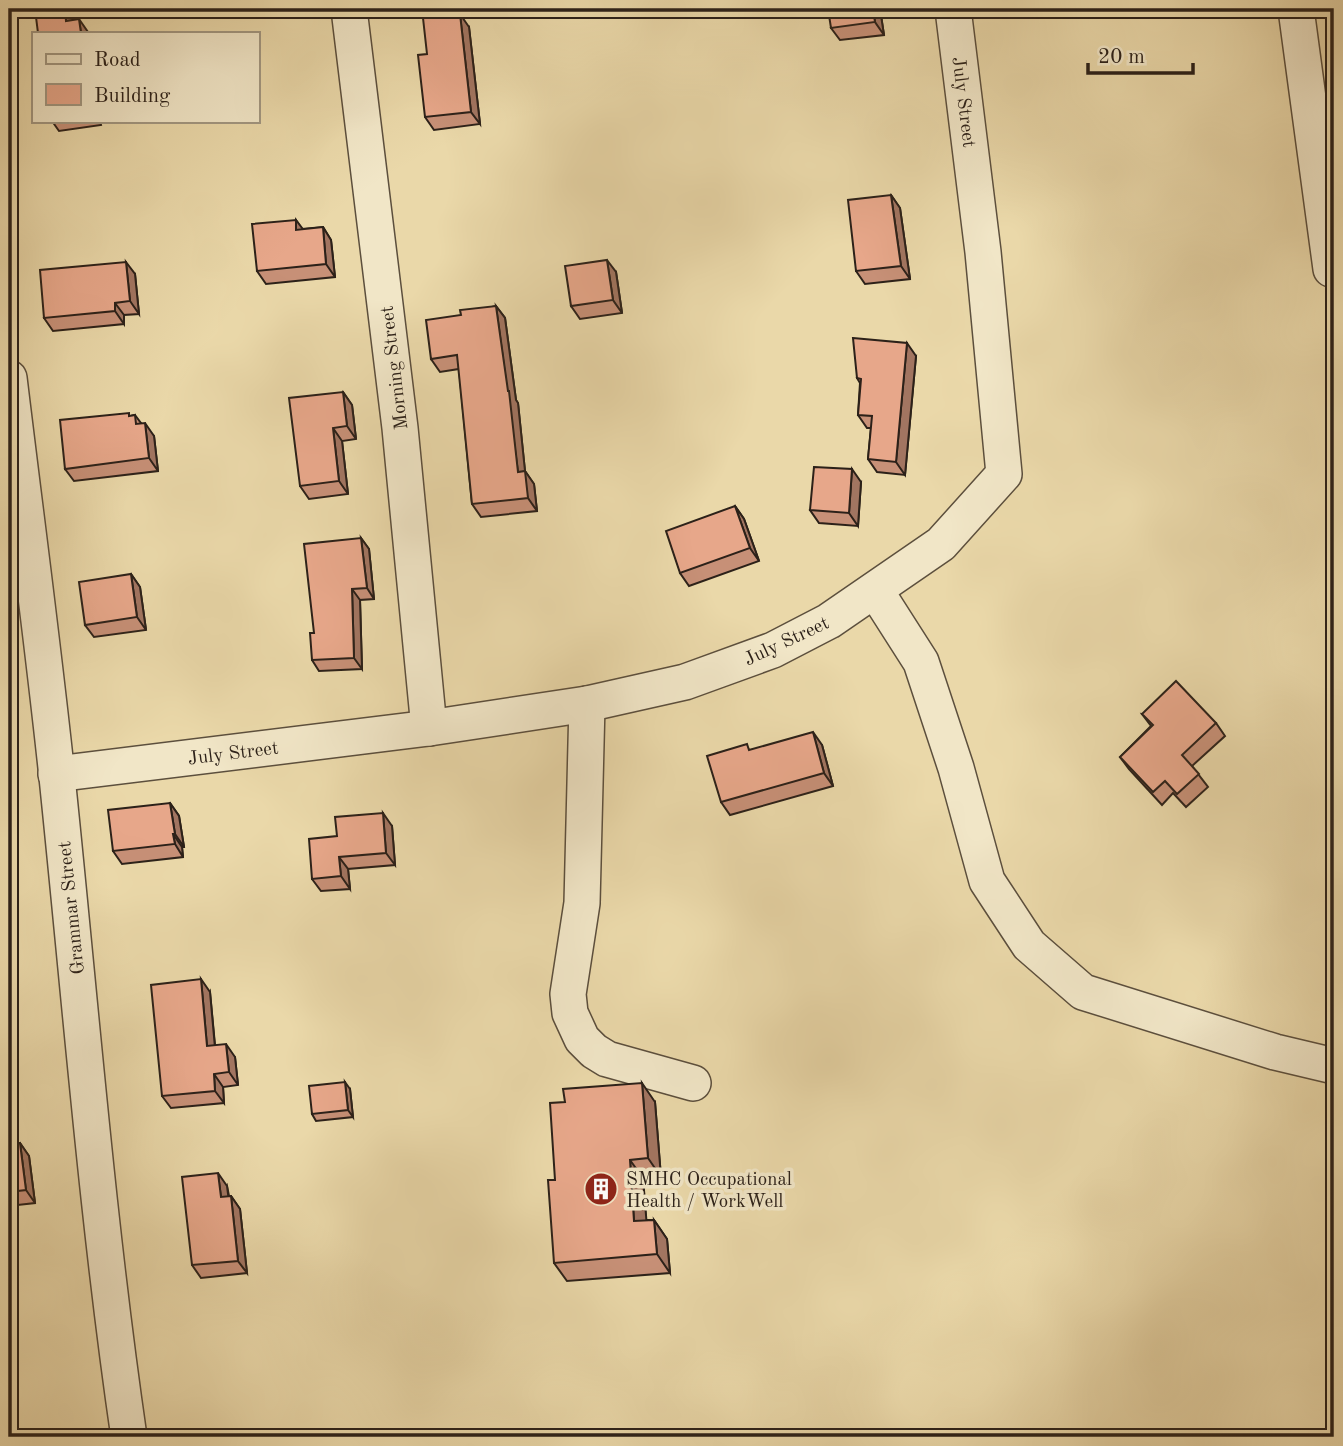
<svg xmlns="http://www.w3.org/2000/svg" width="1343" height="1446" viewBox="0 0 1343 1446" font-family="'Old Standard TT',serif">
<rect width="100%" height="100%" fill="#ead8a9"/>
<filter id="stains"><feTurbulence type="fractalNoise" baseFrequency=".00286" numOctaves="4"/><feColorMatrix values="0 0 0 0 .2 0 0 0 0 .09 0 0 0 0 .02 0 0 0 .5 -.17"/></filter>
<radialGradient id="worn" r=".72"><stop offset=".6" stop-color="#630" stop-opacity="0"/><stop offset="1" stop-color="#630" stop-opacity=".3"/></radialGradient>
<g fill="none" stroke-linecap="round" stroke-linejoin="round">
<defs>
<g id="minor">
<polyline points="349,9 400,428 429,728"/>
<polyline points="1296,9 1331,269 1334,269"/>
<path d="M 9,378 C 25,511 43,644 57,777 C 80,997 97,1218 129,1437"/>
<polyline points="875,590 921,662 956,768 987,881 1029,945 1083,992 1275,1052 1334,1066"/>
<polyline points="587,704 582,903 568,994 570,1013 582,1039 594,1051 607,1059 693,1083"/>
<polyline points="56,774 429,728 587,704 685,682 773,650 829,621 941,544 1004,474 983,252 953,9"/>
</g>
</defs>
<!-- minor casing -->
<use href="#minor" stroke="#5c4f3d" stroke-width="38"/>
<!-- minor -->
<use href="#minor" stroke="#f1e6c7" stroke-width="35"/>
</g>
<!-- wall -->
<g fill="#c79077" stroke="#2c2119" stroke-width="2">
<polygon points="880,9 884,35 840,40 831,28"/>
<polygon points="469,27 480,124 434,130 425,117 427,54"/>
<polygon points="52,121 100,121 101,125 59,131"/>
<polygon points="891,195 900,208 910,279 865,284 856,271"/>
<polygon points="296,220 302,229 323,227 331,240 335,277 266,284 257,271"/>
<polygon points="616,272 622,313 580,319 571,306"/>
<polygon points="135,274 139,314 124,315 124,324 53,331 44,318"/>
<polygon points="496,306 505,318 516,400 518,403 525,471 534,484 537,511 481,517 472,504 459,369 440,372 431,359 461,315"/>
<polygon points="916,356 905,475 877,472 868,459 871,428 867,428 858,415 860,383 857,378"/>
<polygon points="343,392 352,405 356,439 342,441 348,494 309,499 300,486"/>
<polygon points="135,415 141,423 154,436 158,471 74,481 65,469 131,416"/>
<polygon points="861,482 858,526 819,523 810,510"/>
<polygon points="735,506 744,519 759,561 689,586 680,573"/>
<polygon points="361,538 369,549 374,599 360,600 362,669 319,671 312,660 314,633"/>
<polygon points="131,574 140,587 146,630 94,637 85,625"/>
<polygon points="1142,714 1216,723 1225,736 1192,766 1208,787 1186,807 1173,793 1162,805 1129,769 1120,757 1151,726"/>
<polygon points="822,745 833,786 730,815 721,802 751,750"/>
<polygon points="170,803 179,816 184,847 182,847 183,857 122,864 113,851"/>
<polygon points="392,826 395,865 348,869 350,889 321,891 312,879 337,836"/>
<polygon points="210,992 215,1045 235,1057 238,1085 223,1087 224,1103 171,1108 162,1096"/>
<polygon points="350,1089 353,1117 316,1121 312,1114"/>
<polygon points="655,1102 661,1177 643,1178 646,1220 654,1220 667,1239 670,1273 567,1281 554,1263 555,1180"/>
<polygon points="20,1143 29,1156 35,1203 9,1206 9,1145"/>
<polygon points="227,1186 229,1196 231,1196 240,1209 247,1273 201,1278 192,1265"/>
</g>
<!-- shaded-wall -->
<g fill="#a27561" stroke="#2c2119" stroke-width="2">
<polygon points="65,9 72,9 75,33 66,21"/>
<polygon points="873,9 880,9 884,35 875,22"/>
<polygon points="460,14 469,27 480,124 471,112"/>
<polygon points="79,19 88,32 88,33 81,33"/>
<polygon points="891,195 900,208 910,279 901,266"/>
<polygon points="296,220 305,232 296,230"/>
<polygon points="323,227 331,240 335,277 326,264"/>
<polygon points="607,260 616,272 622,313 613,300"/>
<polygon points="126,262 135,274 139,314 130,301"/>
<polygon points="115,303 124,315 124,324 115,311"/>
<polygon points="496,306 505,318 516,400 518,403 525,471 534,484 537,511 528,498 518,472"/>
<polygon points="907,343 916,356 905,475 896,462"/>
<polygon points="343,392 352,405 356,439 347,426"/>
<polygon points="145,423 154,436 158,471 149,458"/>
<polygon points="333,428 342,441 348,494 339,481"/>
<polygon points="852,469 861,482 858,526 849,513"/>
<polygon points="735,506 744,519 759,561 750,548"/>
<polygon points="361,538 369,549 374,599 367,588"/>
<polygon points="131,574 140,587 146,630 137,617"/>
<polygon points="352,589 360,600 362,669 354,658"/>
<polygon points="813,732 822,745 833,786 824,773"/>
<polygon points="170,803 179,816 184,847 175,834"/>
<polygon points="383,813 392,826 395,865 386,853"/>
<polygon points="173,834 182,847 183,857 175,844"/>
<polygon points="339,857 348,869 350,889 341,876"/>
<polygon points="201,979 210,992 216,1059 207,1046"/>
<polygon points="226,1044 235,1057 238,1085 229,1072"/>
<polygon points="214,1074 223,1087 224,1103 215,1091"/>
<polygon points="345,1082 350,1089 353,1117 348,1110"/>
<polygon points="642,1083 655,1102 661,1177 648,1158"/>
<polygon points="20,1143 29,1156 35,1203 26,1190"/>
<polygon points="630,1160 643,1178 648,1240 634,1221"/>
<polygon points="218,1173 227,1186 230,1210 221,1197"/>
<polygon points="231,1196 240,1209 247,1273 238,1261"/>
<polygon points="654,1220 667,1239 670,1273 657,1254"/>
</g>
<!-- building -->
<g fill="#e7a78a" stroke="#2c2119" stroke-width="2">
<polygon points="35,9 65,9 66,21 79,19 81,33 38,33"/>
<polygon points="828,9 873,9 875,22 831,28"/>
<polygon points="460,14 471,112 425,117 418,55 427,54 423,18"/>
<polygon points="891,195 901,266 856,271 848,200"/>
<polygon points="296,220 296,230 323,227 326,264 257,271 252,224"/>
<polygon points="607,260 613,300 571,306 565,266"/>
<polygon points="126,262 130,301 115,303 115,311 44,318 40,270"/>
<polygon points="496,306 508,391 509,391 518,472 525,471 528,498 472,504 457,355 431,359 426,320 461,315 460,310"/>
<polygon points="853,338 907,343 896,462 868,459 872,416 858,415 861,379 857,378"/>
<polygon points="343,392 347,426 333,428 339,481 300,486 289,398"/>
<polygon points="129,413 129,416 135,415 136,424 145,423 149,458 65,469 60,420"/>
<polygon points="814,467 852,469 849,513 810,510"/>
<polygon points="735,506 750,548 680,573 666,531"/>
<polygon points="361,538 367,588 352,589 354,658 312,660 310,633 314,633 304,544"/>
<polygon points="131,574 137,617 85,625 79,582"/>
<polygon points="1176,681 1216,723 1182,755 1199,774 1177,794 1165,781 1153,792 1120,757 1153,725 1142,714"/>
<polygon points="813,732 824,773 721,802 707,756 747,744 749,750"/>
<polygon points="170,803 175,834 173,834 175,844 113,851 108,810"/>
<polygon points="383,813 386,853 339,857 341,876 312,879 309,839 337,836 335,817"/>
<polygon points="201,979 207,1046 226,1044 229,1072 214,1074 215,1091 162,1096 151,985"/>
<polygon points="345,1082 348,1110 312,1114 309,1086"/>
<polygon points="642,1083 648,1158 630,1160 634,1221 654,1220 657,1254 554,1263 548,1180 555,1180 550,1103 565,1102 563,1089"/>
<polygon points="20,1143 26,1190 9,1192 9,1145"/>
<polygon points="218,1173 221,1197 231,1196 238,1261 192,1265 182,1177"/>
</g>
<!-- icons -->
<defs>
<symbol id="building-disc" viewBox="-11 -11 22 22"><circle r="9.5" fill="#8f2418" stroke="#f1e6c7"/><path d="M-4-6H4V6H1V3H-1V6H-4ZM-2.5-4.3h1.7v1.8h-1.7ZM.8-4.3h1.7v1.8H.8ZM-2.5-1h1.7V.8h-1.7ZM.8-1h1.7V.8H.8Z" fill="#fff"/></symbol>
</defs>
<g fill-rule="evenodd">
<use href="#building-disc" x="582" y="1170" width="38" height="38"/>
</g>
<g text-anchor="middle" stroke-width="7" stroke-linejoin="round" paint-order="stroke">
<!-- street labels -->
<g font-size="19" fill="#2c2119" stroke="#f1e6c7">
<text transform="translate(965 102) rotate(83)" y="7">July Street</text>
<text transform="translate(393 368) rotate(-97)" y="7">Morning Street</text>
<text transform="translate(786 640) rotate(-25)" y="7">July Street</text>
<text transform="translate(233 752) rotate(-7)" y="7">July Street</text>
<text transform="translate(70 908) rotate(-96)" y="7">Grammar Street</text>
</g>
<!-- poi labels -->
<g font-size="19" fill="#2c2119" stroke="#f1e6c7" text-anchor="start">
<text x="626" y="1185">SMHC Occupational<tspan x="626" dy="22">Health / WorkWell</tspan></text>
</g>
</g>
<!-- margin -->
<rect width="1343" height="1446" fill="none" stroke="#ead8a9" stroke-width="35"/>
<rect x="10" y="10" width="1322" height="1425" fill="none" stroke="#2c2119" stroke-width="3.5"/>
<rect x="18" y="18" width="1308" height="1411" fill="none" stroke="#2c2119" stroke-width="2"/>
<!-- legend -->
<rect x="32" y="32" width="228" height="91" fill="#f1e6c7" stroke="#a29781" stroke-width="2"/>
<rect x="46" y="54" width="35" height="10" fill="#f1e6c7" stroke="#a29781" stroke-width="2"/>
<text x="94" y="66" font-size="21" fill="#2c2119">Road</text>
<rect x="46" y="84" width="35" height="21" fill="#e7a78a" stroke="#a29781" stroke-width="2"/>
<text x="94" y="102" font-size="21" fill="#2c2119">Building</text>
<!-- scale -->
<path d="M1088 63v10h105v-10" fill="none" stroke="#2c2119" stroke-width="3.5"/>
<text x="1098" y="63" font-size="21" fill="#2c2119" stroke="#f1e6c7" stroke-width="5" paint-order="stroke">20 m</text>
<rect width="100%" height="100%" filter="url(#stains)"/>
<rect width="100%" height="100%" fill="url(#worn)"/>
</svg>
